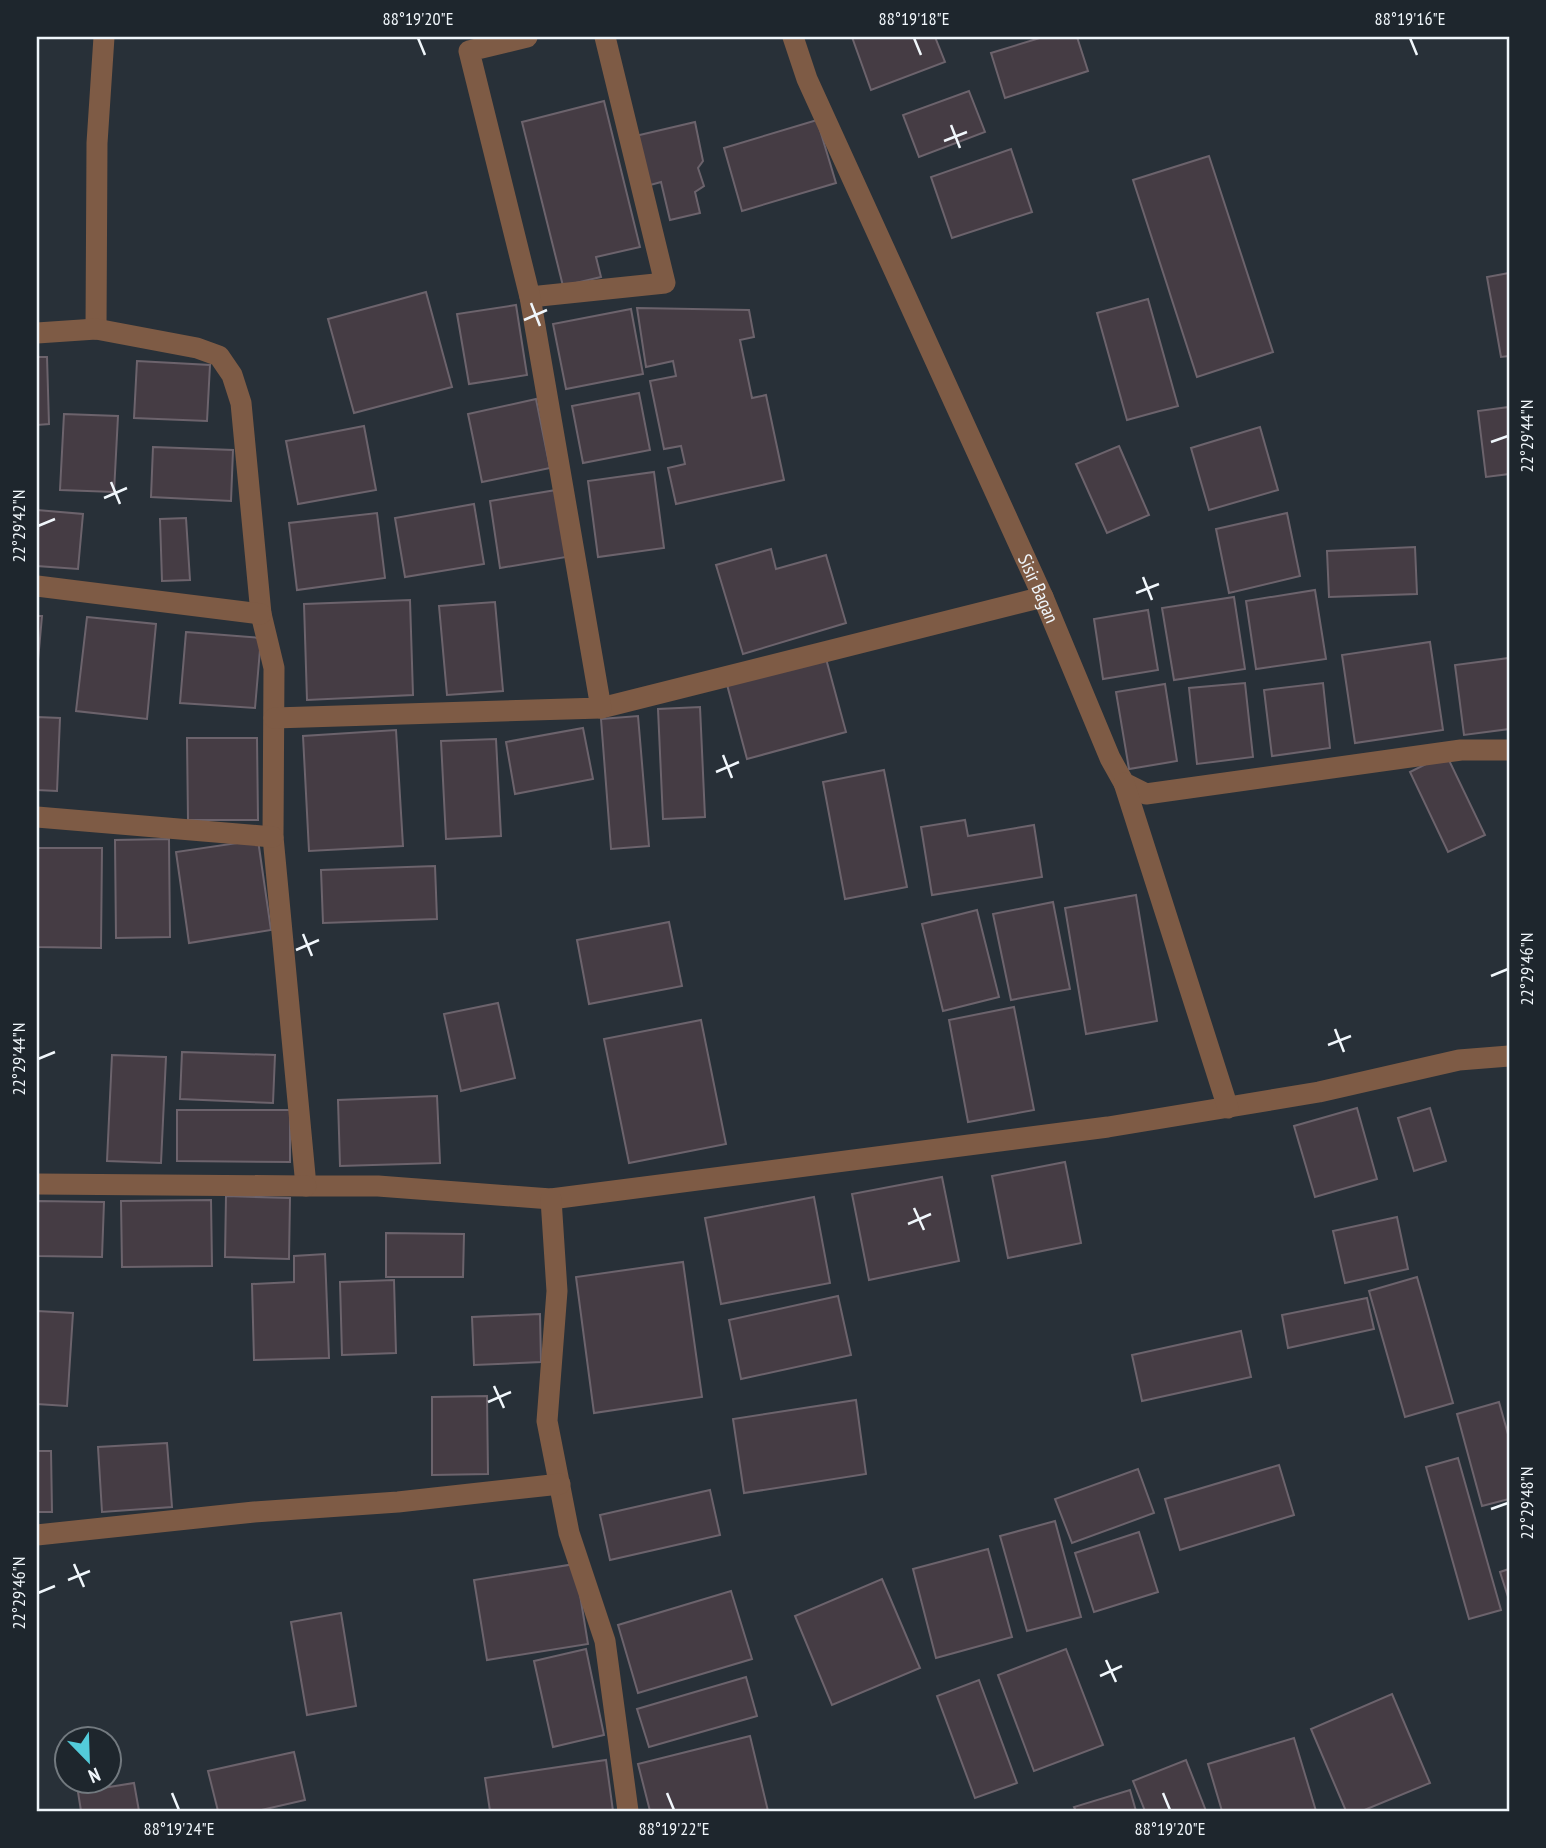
<svg xmlns="http://www.w3.org/2000/svg" width="1546" height="1848" viewBox="0 0 1546 1848" font-family="'PT Sans Narrow',sans-serif">
<rect width="100%" height="100%" fill="#283038"/>
<!-- building -->
<g fill="#453c44" stroke="#6c636c" stroke-width="2">
<polygon points="852,37 935,37 945,62 871,90"/>
<polygon points="1043,37 1077,37 1088,71 1005,98 991,53"/>
<polygon points="969,91 985,132 919,157 903,115"/>
<polygon points="604,101 640,247 596,257 601,277 563,286 522,122"/>
<polygon points="817,120 836,183 742,211 724,148"/>
<polygon points="695,122 703,161 698,168 704,186 695,192 700,213 670,220 661,182 643,187 631,137"/>
<polygon points="1011,149 1032,212 952,238 931,177"/>
<polygon points="1209,156 1273,352 1197,377 1133,180"/>
<polygon points="1509,273 1509,356 1501,357 1487,277"/>
<polygon points="426,292 452,387 354,413 328,319"/>
<polygon points="1148,299 1178,406 1127,420 1097,313"/>
<polygon points="516,305 527,375 469,384 457,314"/>
<polygon points="637,308 749,310 754,337 740,340 752,398 766,395 784,480 676,504 668,468 685,464 681,446 664,449 650,381 676,376 673,361 646,367"/>
<polygon points="631,309 643,374 566,389 553,324"/>
<polygon points="37,357 47,357 49,424 37,425"/>
<polygon points="137,361 210,365 207,421 134,418"/>
<polygon points="639,393 650,450 583,463 572,406"/>
<polygon points="536,399 550,468 482,482 468,414"/>
<polygon points="1509,407 1509,474 1486,477 1478,411"/>
<polygon points="64,414 118,416 114,492 60,490"/>
<polygon points="364,426 376,490 298,504 286,441"/>
<polygon points="1260,427 1278,490 1209,510 1191,448"/>
<polygon points="1119,446 1149,515 1107,533 1076,464"/>
<polygon points="153,447 233,450 231,501 151,497"/>
<polygon points="654,472 664,548 598,557 588,481"/>
<polygon points="562,489 572,556 500,568 490,501"/>
<polygon points="474,504 484,564 405,577 395,518"/>
<polygon points="37,510 83,514 78,569 37,566"/>
<polygon points="377,513 385,578 297,590 289,523"/>
<polygon points="1287,513 1300,576 1229,593 1216,529"/>
<polygon points="186,518 190,580 162,581 160,519"/>
<polygon points="1415,547 1417,594 1329,597 1327,551"/>
<polygon points="771,549 776,569 826,555 846,623 743,654 716,565"/>
<polygon points="1315,590 1326,659 1256,669 1246,601"/>
<polygon points="1234,597 1245,669 1174,680 1162,608"/>
<polygon points="410,600 413,695 307,700 304,604"/>
<polygon points="495,602 503,691 447,695 439,606"/>
<polygon points="1148,610 1158,670 1103,679 1094,619"/>
<polygon points="37,616 42,616 37,672"/>
<polygon points="87,617 156,624 147,719 76,711"/>
<polygon points="186,632 261,638 255,708 180,703"/>
<polygon points="1430,642 1443,730 1355,743 1342,655"/>
<polygon points="825,655 846,732 747,759 726,681"/>
<polygon points="1509,658 1509,729 1464,735 1455,665"/>
<polygon points="1245,683 1253,757 1197,764 1189,688"/>
<polygon points="1323,683 1330,748 1272,756 1264,690"/>
<polygon points="1165,684 1177,761 1129,769 1116,692"/>
<polygon points="700,707 705,817 663,819 658,709"/>
<polygon points="638,716 649,846 611,849 601,719"/>
<polygon points="37,717 60,718 57,791 37,790"/>
<polygon points="583,728 593,779 515,794 506,742"/>
<polygon points="396,730 403,846 309,851 303,736"/>
<polygon points="187,738 257,738 258,820 188,820"/>
<polygon points="496,739 501,836 446,839 441,741"/>
<polygon points="1446,754 1485,835 1448,852 1410,772"/>
<polygon points="884,770 907,887 845,899 823,782"/>
<polygon points="965,820 968,836 1034,825 1042,877 932,895 921,827"/>
<polygon points="169,839 170,937 116,938 115,840"/>
<polygon points="258,840 271,930 189,943 176,852"/>
<polygon points="37,848 102,848 101,948 37,947"/>
<polygon points="435,866 437,919 323,923 321,870"/>
<polygon points="1136,895 1157,1021 1086,1034 1065,908"/>
<polygon points="1053,902 1070,989 1011,1000 993,914"/>
<polygon points="977,910 999,997 943,1011 922,924"/>
<polygon points="669,922 682,986 589,1004 577,940"/>
<polygon points="498,1003 515,1078 461,1091 444,1014"/>
<polygon points="1014,1007 1034,1110 968,1122 949,1020"/>
<polygon points="701,1020 726,1144 629,1163 604,1039"/>
<polygon points="182,1052 275,1055 273,1103 180,1099"/>
<polygon points="112,1055 166,1057 161,1163 107,1161"/>
<polygon points="437,1096 440,1163 340,1166 338,1100"/>
<polygon points="1357,1108 1377,1179 1315,1197 1294,1126"/>
<polygon points="1430,1108 1446,1161 1414,1171 1398,1118"/>
<polygon points="177,1110 290,1110 290,1162 177,1161"/>
<polygon points="1065,1162 1081,1243 1008,1258 992,1176"/>
<polygon points="942,1177 959,1261 869,1280 852,1194"/>
<polygon points="226,1196 290,1198 289,1259 225,1257"/>
<polygon points="814,1197 830,1283 721,1304 705,1218"/>
<polygon points="211,1200 212,1266 122,1267 121,1201"/>
<polygon points="37,1201 104,1202 102,1257 37,1256"/>
<polygon points="1397,1217 1408,1269 1345,1283 1333,1231"/>
<polygon points="386,1233 464,1234 463,1277 386,1277"/>
<polygon points="325,1254 329,1358 254,1360 252,1284 294,1282 294,1256"/>
<polygon points="683,1262 702,1397 594,1413 576,1277"/>
<polygon points="1417,1277 1453,1403 1405,1417 1369,1291"/>
<polygon points="394,1280 396,1353 342,1355 340,1282"/>
<polygon points="838,1296 851,1355 741,1379 729,1320"/>
<polygon points="1367,1298 1374,1329 1288,1348 1282,1315"/>
<polygon points="37,1311 73,1313 67,1406 37,1404"/>
<polygon points="540,1314 541,1362 474,1365 472,1317"/>
<polygon points="1241,1331 1251,1377 1142,1401 1132,1355"/>
<polygon points="487,1396 488,1474 432,1475 432,1397"/>
<polygon points="856,1400 866,1474 744,1493 733,1419"/>
<polygon points="1499,1402 1509,1438 1509,1499 1482,1506 1457,1414"/>
<polygon points="167,1443 172,1507 102,1512 98,1447"/>
<polygon points="37,1451 51,1451 52,1512 37,1512"/>
<polygon points="1458,1458 1501,1610 1469,1619 1426,1467"/>
<polygon points="1279,1465 1294,1515 1180,1550 1165,1499"/>
<polygon points="1138,1469 1154,1513 1072,1543 1055,1499"/>
<polygon points="710,1490 720,1535 610,1560 600,1515"/>
<polygon points="1055,1521 1081,1617 1027,1631 1000,1536"/>
<polygon points="1139,1532 1158,1592 1094,1612 1075,1553"/>
<polygon points="988,1549 1012,1637 936,1658 913,1569"/>
<polygon points="575,1564 588,1644 487,1660 474,1580"/>
<polygon points="1509,1569 1509,1600 1500,1572"/>
<polygon points="882,1579 920,1668 832,1705 795,1616"/>
<polygon points="731,1591 752,1659 638,1693 618,1625"/>
<polygon points="341,1613 356,1706 307,1715 291,1622"/>
<polygon points="586,1649 604,1735 553,1747 534,1661"/>
<polygon points="1066,1649 1103,1745 1034,1771 998,1675"/>
<polygon points="746,1677 757,1716 649,1747 637,1709"/>
<polygon points="979,1680 1017,1783 975,1798 937,1696"/>
<polygon points="1392,1694 1430,1783 1362,1811 1346,1811 1311,1729"/>
<polygon points="750,1736 768,1811 650,1811 638,1764"/>
<polygon points="1294,1738 1316,1811 1222,1811 1208,1764"/>
<polygon points="294,1752 305,1800 257,1811 218,1811 208,1771"/>
<polygon points="606,1760 613,1811 490,1811 485,1778"/>
<polygon points="1186,1760 1206,1811 1145,1811 1133,1781"/>
<polygon points="134,1783 139,1811 81,1811 78,1792"/>
<polygon points="1130,1790 1136,1811 1076,1811 1074,1807"/>
</g>
<g fill="none" stroke-linecap="round" stroke-linejoin="round">
<!-- minor -->
<g stroke="#7e5b45" stroke-width="21">
<path id="s1" d="M 793,37 L 807,79 L 1043,597 L 1110,758 L 1124,783 L 1146,794 L 1461,750 L 1509,750"/>
<polyline points="530,297 665,283 605,37"/>
<polyline points="96,329 97,143 104,37"/>
<polyline points="37,333 96,329 197,348 219,356 232,375 241,403 261,614 274,668 273,837 306,1186 378,1186 551,1199 1108,1127 1319,1092 1459,1060 1509,1056"/>
<polyline points="37,586 261,614"/>
<polyline points="601,708 1043,597"/>
<polyline points="274,718 601,708 530,297 469,51 527,37"/>
<polyline points="1124,783 1228,1108"/>
<polyline points="37,817 273,837"/>
<polyline points="37,1184 306,1186"/>
<polyline points="551,1199 557,1291 547,1421 569,1533 605,1641 628,1811"/>
<polyline points="37,1535 254,1512 398,1502 560,1484"/>
</g>
</g>
<!-- ticks -->
<path fill="none" stroke="#f0f6fb" stroke-width="2.5" d="M 418,38 L 425,55M 914,38 L 921,55M 1410,38 L 1417,55M 951,125 L 960,148M 944,141 L 967,132M 531,303 L 540,326M 524,320 L 547,310M 1491,442 L 1508,436M 111,482 L 120,504M 104,498 L 127,488M 38,526 L 55,519M 1143,577 L 1152,600M 1136,593 L 1159,584M 723,755 L 732,778M 716,772 L 739,762M 303,934 L 312,956M 296,950 L 319,940M 1491,976 L 1508,969M 1335,1029 L 1344,1052M 1328,1045 L 1351,1036M 38,1059 L 55,1052M 914,1208 L 924,1230M 908,1224 L 931,1214M 494,1386 L 504,1408M 488,1402 L 511,1392M 1491,1509 L 1508,1503M 74,1564 L 84,1587M 68,1580 L 90,1571M 38,1593 L 55,1586M 1106,1660 L 1116,1682M 1100,1676 L 1122,1666M 172,1793 L 179,1810M 667,1793 L 674,1810M 1163,1793 L 1170,1810"/>
<g text-anchor="middle" stroke-width="7" stroke-linejoin="round" paint-order="stroke">
<!-- street labels -->
<g font-size="19" fill="#f0f6fb" stroke="#1e262d">
<text dy="7" stroke="none"><textPath href="#s1" startOffset="604">Sisir Bagan</textPath></text>
</g>
</g>
<!-- border -->
<rect width="1546" height="1848" fill="none" stroke="#1e262d" stroke-width="77"/>
<!-- north arrow -->
<g transform="translate(88 1760) rotate(157)"><circle r="33" fill="#1e262d" stroke="#72797f" stroke-width="2"/>
<path d="M0-5L12 26L0 18L-12 26Z" fill="#53cbda"/>
<text y="-10" font-size="19" font-weight="bold" text-anchor="middle" fill="#f0f6fb">N</text>
</g>
<rect x="38" y="38" width="1470" height="1772" fill="none" stroke="#f0f6fb" stroke-width="2.5"/>
<g font-size="18" text-anchor="middle" fill="#f0f6fb">
<text x="418" y="25">88°19'20"E</text>
<text x="914" y="25">88°19'18"E</text>
<text x="1410" y="25">88°19'16"E</text>
<text transform="translate(1527 436) rotate(-90)" y="6">22°29'44"N</text>
<text transform="translate(19 526) rotate(-90)" y="6">22°29'42"N</text>
<text transform="translate(1527 969) rotate(-90)" y="6">22°29'46"N</text>
<text transform="translate(19 1059) rotate(-90)" y="6">22°29'44"N</text>
<text transform="translate(1527 1503) rotate(-90)" y="6">22°29'48"N</text>
<text transform="translate(19 1593) rotate(-90)" y="6">22°29'46"N</text>
<text x="179" y="1835">88°19'24"E</text>
<text x="674" y="1835">88°19'22"E</text>
<text x="1170" y="1835">88°19'20"E</text>
</g>
</svg>
